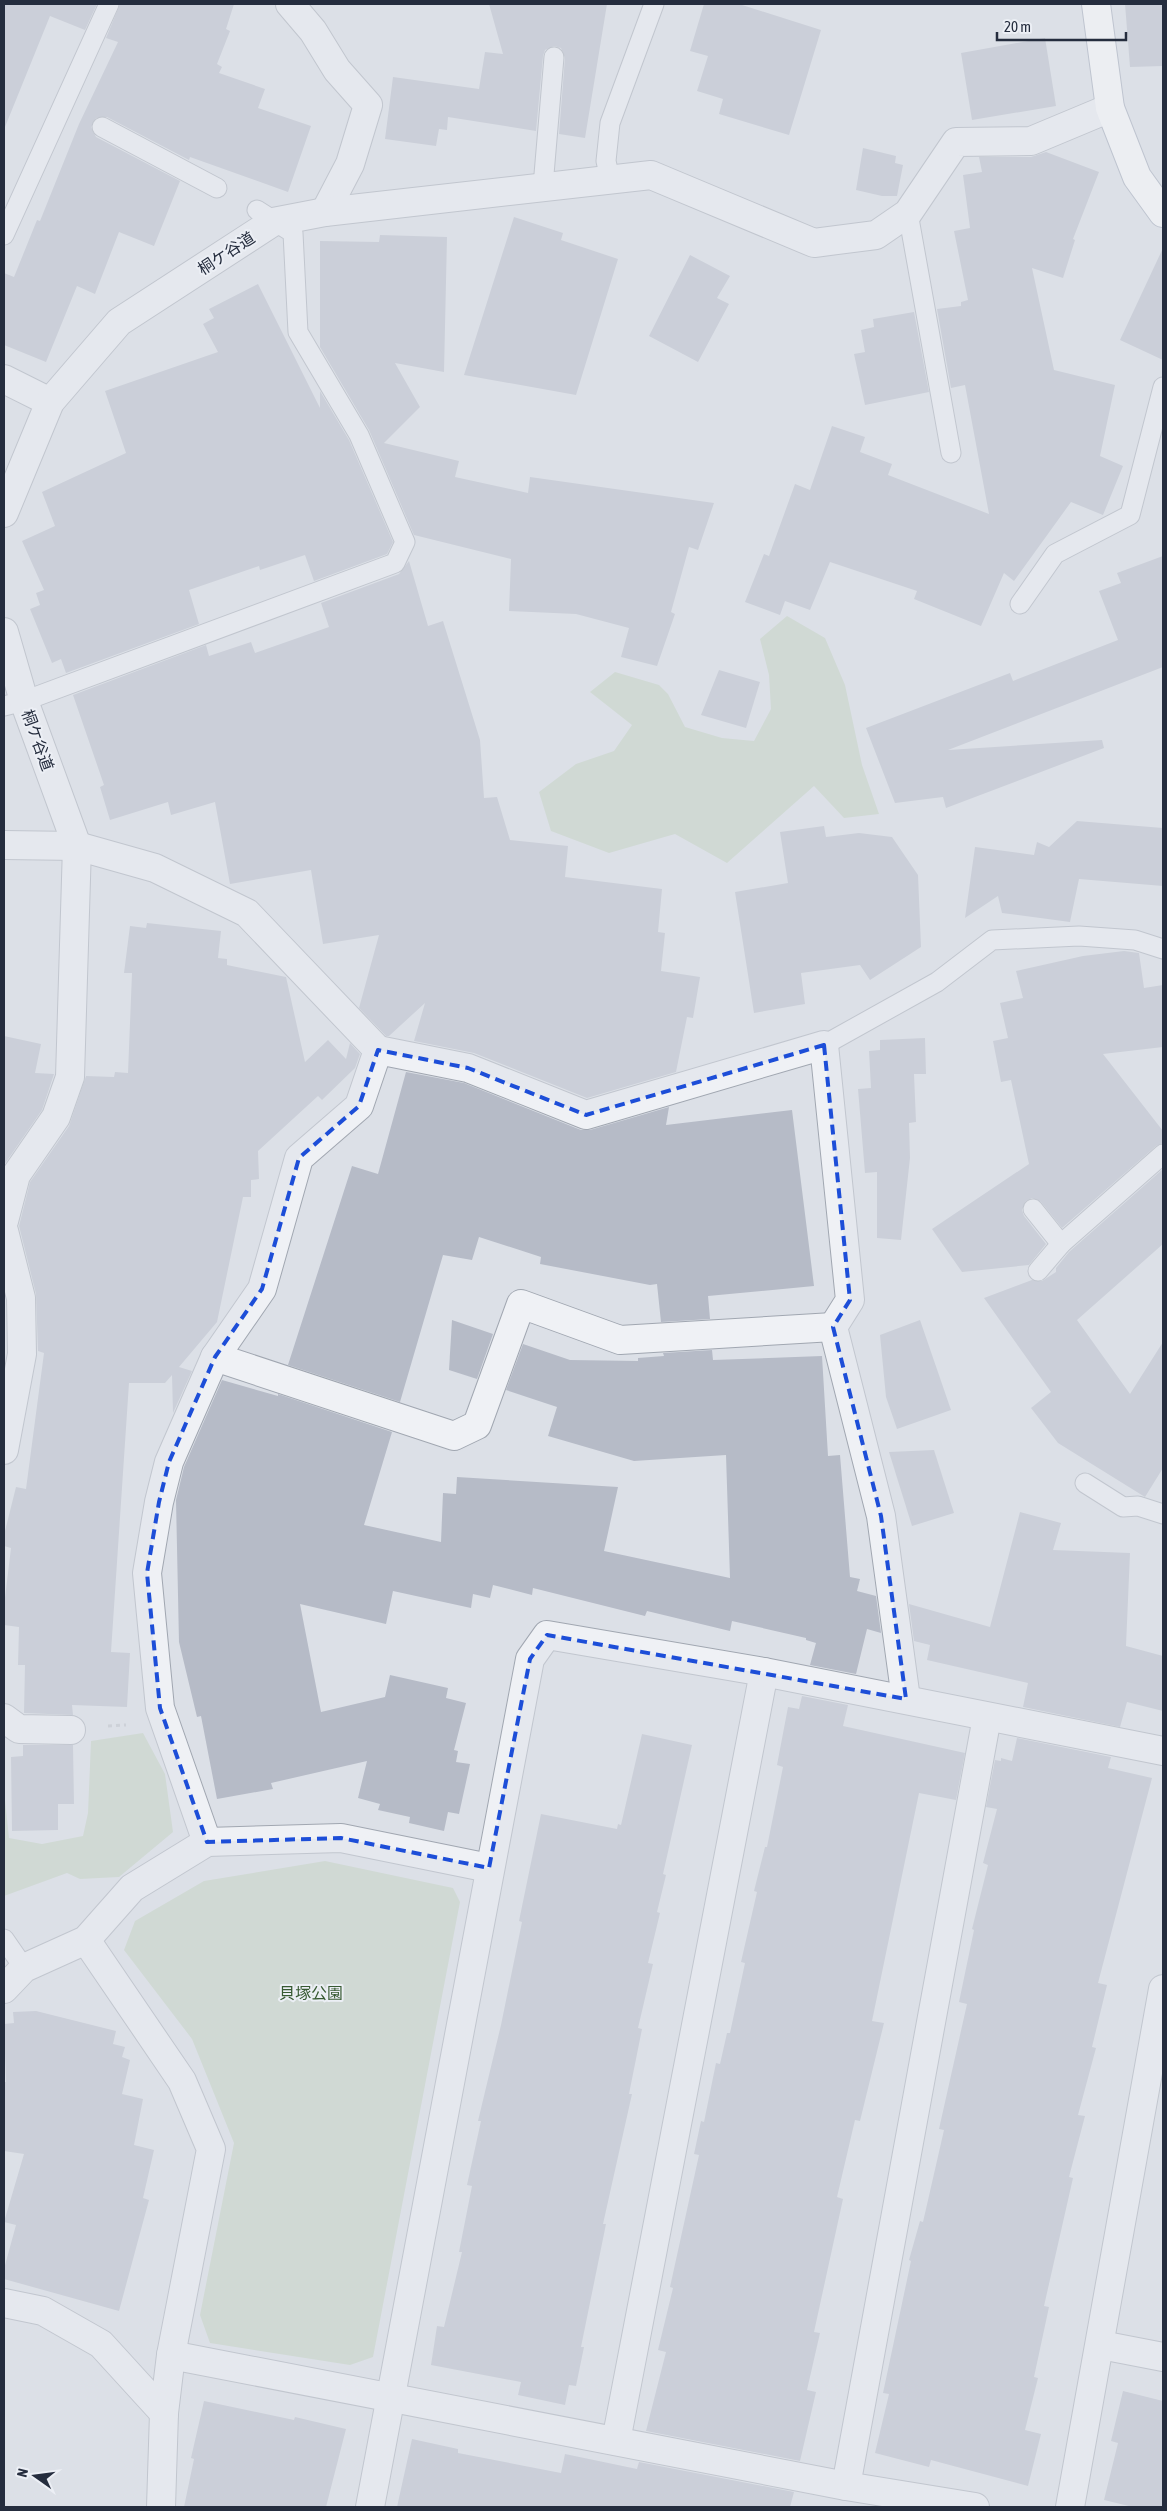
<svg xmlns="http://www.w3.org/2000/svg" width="1167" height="2511" viewBox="0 0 1167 2511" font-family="'Asap Condensed','Noto Sans JP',sans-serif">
<rect width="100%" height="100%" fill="#dce0e7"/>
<!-- green -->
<g fill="#c1d1bd">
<polygon points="787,616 825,638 845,685 862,765 879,814 844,818 814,786 727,863 675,834 609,853 551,831 539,792 576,764 614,751 632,725 590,692 615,672 659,685 668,694 685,727 722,738 754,741 771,709 769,675 760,639"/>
<polygon points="143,1733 165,1774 173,1832 119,1877 80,1879 67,1873 4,1896 4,1791 9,1838 42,1844 83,1836 88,1813 91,1741"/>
<polygon points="325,1861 453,1888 460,1902 373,2357 350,2365 210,2343 200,2315 234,2143 192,2039 124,1950 135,1921 204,1881"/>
</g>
<!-- building -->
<g fill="#b6bbc7">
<polygon points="4,4 97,4 85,30 50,16 5,127"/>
<polygon points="120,4 234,4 226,29 230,31 217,64 222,67 219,73 265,89 258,108 311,126 288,192 190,157 189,160 107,117 96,118 91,127 96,137 180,181 154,246 119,232 95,294 77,286 46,362 4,345 4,273 14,277 37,220 40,221 79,124 118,42 106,38"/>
<polygon points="489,4 607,4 585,138 559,134 565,58 561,48 554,46 545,50 543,56 536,131 448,117 447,130 439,129 436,146 385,139 393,77 479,89 485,52 503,54"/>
<polygon points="704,4 739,4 821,30 789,135 719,114 723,99 697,91 708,56 690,51"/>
<polygon points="1125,4 1163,4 1163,66 1130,67"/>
<polygon points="1045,38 1056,106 972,120 961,53"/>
<polygon points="863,148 896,156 895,163 903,165 897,196 882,196 856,190"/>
<polygon points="1046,152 1099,172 1073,239 1075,240 1063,278 1032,268 1054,370 1115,385 1100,456 1123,466 1103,515 1071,502 1014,581 1004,573 981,626 914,599 917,591 830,562 810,610 785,601 780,615 745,602 764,554 769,556 795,484 810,490 832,426 865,437 860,452 892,464 888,475 989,514 965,385 951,388 937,309 961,306 961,302 968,300 954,231 970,228 963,175 982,172 979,157 1031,157"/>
<polygon points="514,217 563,233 561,240 618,259 576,395 464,375"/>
<polygon points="380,235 447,237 444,372 395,363 420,407 384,443 459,461 455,477 528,493 530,477 714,503 698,550 689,547 671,612 675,614 657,666 621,657 629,628 576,614 509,611 511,559 414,535 369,430 320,347 320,241 379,242"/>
<polygon points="1163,248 1163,360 1120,340"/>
<polygon points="690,255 730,276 717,298 729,304 698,362 649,336"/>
<polygon points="258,284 320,408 320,391 349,440 393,542 387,554 314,581 305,555 260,570 259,566 189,590 199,624 66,673 61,659 52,663 30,609 40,605 36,593 44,590 22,541 55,526 42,492 126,453 105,391 218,352 203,324 214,318 209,309"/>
<polygon points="914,312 929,392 865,405 854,354 865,352 861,330 874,327 873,319"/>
<polygon points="1163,556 1163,667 948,750 1102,740 1104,748 946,808 943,797 895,803 866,728 1010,673 1013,681 1118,640 1099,591 1121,583 1117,573"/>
<polygon points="409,561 428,626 443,621 480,740 484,798 497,797 510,840 568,846 565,877 662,889 658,932 665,933 661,971 700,977 693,1018 687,1017 676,1072 587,1098 474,1053 414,1041 425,1003 389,1036 386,1036 359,1008 379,935 323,944 311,870 230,884 215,802 171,815 168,802 110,820 100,787 104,785 73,695 206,645 209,656 251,642 255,653 329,627 321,603 399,574"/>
<polygon points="719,670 760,682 746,728 701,715"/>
<polygon points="1077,821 1163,828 1163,886 1079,879 1070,922 1002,913 998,896 965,918 975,847 1034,855 1037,842 1049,847"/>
<polygon points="824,826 826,837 859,833 892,837 918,875 921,947 870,980 860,965 801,973 805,1004 754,1013 735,892 788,883 780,832"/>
<polygon points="147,923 221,931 218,958 227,959 227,965 286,977 305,1062 328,1040 346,1059 350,1043 360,1054 355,1068 322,1100 318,1096 258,1151 259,1179 251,1180 251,1197 243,1197 217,1322 179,1367 192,1371 173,1413 172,1375 165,1383 129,1383 111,1652 130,1653 127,1707 72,1705 73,1715 24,1713 25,1665 18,1665 19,1627 4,1625 4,1606 11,1548 4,1546 4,1535 16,1487 26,1489 44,1353 38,1351 36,1294 19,1226 30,1182 69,1126 86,1076 114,1077 115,1072 128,1073 132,973 124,973 130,926 146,928"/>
<polygon points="1124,951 1139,953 1144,988 1163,985 1163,1047 1103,1054 1163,1131 1163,1143 1156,1146 1062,1228 1041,1202 1032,1198 1026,1201 1022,1210 1024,1216 1046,1244 1029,1265 962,1272 932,1229 1029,1164 1011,1080 1001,1082 993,1041 1008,1038 1000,1003 1023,998 1016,971 1083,956"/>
<polygon points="4,1036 41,1044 35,1073 54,1074 42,1110 4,1165"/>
<polygon points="925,1038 926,1074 914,1074 916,1122 909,1123 910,1158 901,1240 877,1238 877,1172 865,1173 858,1089 871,1088 869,1051 880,1050 880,1040"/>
<polygon points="406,1072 464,1083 581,1130 590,1130 669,1107 666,1125 792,1110 814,1286 708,1296 710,1319 661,1322 657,1284 650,1285 540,1264 541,1257 479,1237 472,1260 443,1255 400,1402 288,1365 352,1166 378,1174"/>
<polygon points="1163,1169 1163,1244 1077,1320 1130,1394 1163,1342 1163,1468 1145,1497 1058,1443 1031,1408 1051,1392 984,1298 1032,1280 1042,1281 1056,1272 1056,1268 1069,1252"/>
<polygon points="452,1320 493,1334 477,1379 449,1370"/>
<polygon points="920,1320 951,1410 897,1429 886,1397 880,1335"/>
<polygon points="523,1344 570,1360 638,1361 638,1358 664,1356 663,1353 712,1350 713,1360 822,1356 828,1456 840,1455 850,1577 860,1579 857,1591 876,1596 881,1633 867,1629 856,1674 810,1665 816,1643 806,1640 806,1638 732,1621 730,1631 647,1611 645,1616 533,1588 532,1595 493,1585 490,1598 473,1594 471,1608 393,1591 386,1624 300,1604 321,1712 385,1697 390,1675 448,1688 446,1698 466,1703 454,1750 458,1751 456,1762 470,1764 459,1814 448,1812 444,1831 409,1823 410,1817 378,1810 380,1804 358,1798 367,1761 271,1783 273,1789 217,1799 201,1716 197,1717 179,1642 176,1500 184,1467 222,1380 278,1396 278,1394 392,1432 364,1525 441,1542 443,1493 456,1494 457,1477 618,1487 604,1551 730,1578 726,1455 634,1461 548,1436 557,1407 506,1390"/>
<polygon points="934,1450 954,1513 912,1526 889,1452"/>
<polygon points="1020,1512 1061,1523 1053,1550 1130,1553 1126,1646 1163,1656 1163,1711 1127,1702 1120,1727 1023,1707 1028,1683 927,1660 930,1645 914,1641 909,1604 990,1627"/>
<polygon points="802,1696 848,1705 843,1726 965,1753 956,1800 919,1793 872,2021 884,2023 860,2121 855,2120 837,2197 843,2199 814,2332 820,2333 807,2390 816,2392 800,2461 646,2431 666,2352 658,2350 673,2288 670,2287 699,2155 694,2154 701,2121 704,2122 716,2063 720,2064 727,2033 730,2033 745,1963 741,1962 757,1892 754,1891 765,1847 767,1847 783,1767 777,1765 788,1707 799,1709"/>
<polygon points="642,1734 692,1745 663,1874 666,1875 657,1912 660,1913 648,1963 653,1964 638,2028 642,2029 629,2094 632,2094 603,2224 606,2224 581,2347 584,2347 576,2386 569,2385 565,2405 518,2395 521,2382 431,2365 437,2326 444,2327 462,2252 459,2252 472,2186 467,2185 481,2121 478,2121 501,2025 522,1922 519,1921 541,1814 617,1829 618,1824 621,1825"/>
<polygon points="1017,1738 1111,1757 1108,1768 1152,1778 1098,1983 1107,1985 1092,2047 1096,2048 1078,2115 1085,2116 1069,2177 1073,2178 1044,2306 1049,2307 1034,2377 1038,2378 1025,2430 1041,2434 1028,2486 931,2460 929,2467 875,2453 889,2394 883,2393 911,2261 909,2260 920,2221 923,2222 944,2130 939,2129 967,2004 959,2002 974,1930 972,1929 988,1865 983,1863 997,1809 986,1807 995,1760 1001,1761 1001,1758 1012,1761"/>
<polygon points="23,1745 73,1745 74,1804 58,1804 58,1830 12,1831 11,1757 23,1756"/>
<polygon points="36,2011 116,2031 113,2044 125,2047 122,2057 130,2060 122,2094 143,2099 134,2145 154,2150 143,2198 149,2200 119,2311 4,2279 4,2269 16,2225 4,2222 24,2154 4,2151 4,2082 6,2082 4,2024 14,2023 13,2012"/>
<polygon points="1123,2391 1163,2401 1163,2507 1133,2507 1104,2500 1118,2443 1111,2441"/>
<polygon points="204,2401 294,2420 295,2417 346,2429 326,2507 184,2507 194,2459 191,2458"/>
<polygon points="412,2439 458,2449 458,2453 561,2473 565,2454 637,2469 639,2462 794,2492 790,2507 397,2507"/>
</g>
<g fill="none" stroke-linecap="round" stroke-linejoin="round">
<defs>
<g id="lane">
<polyline points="102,127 217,188"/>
<polyline points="610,179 606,161 610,123 654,4"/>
<polyline points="543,186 554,57"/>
<polyline points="908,213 951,453"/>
<polyline points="4,235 109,4"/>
<polyline points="1020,604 1055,554 1130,515 1163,387"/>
<polyline points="4,706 24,701 395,563 405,542 359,435 298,332 293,233 257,210"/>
<polyline points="824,1045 937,982 992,940 1079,936 1135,940 1163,949"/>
<polyline points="1033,1209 1061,1244"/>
<polyline points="1038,1271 1061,1244 1163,1154"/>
<polyline points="1085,1483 1123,1507 1138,1506 1163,1514"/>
<polyline points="4,1939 24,1968"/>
</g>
<g id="street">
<polyline points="290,4 313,31 337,70 368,105 350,164 325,212"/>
<polyline points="4,379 50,402"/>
<polyline points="4,513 50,402 119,322 273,222 325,212 651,175 814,243 876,235 908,213 956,142 1031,141 1110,108"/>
<polyline points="4,632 24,701 77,846 70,1077 56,1117 16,1175 4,1221"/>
<polyline points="4,845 77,846 155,868 247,913 378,1050"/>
<polyline points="4,1231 21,1298 22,1354 4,1450"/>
<polyline points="215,1357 454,1436 477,1425 521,1304 620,1340 833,1327"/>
<polyline points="4,1718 19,1729 71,1730"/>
<polyline points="207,1842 160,1708 147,1573 159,1502 169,1462 215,1357 262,1289 299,1158 359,1106 378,1050 468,1068 586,1115 824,1045 850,1300 833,1327 881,1516 906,1699"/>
<polyline points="86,1940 182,2081 211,2149 171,2355 164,2413 161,2507"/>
<polyline points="4,1989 24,1968 86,1940 132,1888 207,1842 341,1838 489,1868"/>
<polyline points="4,2303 43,2311 101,2344 164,2413"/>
<polyline points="1101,2345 1163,2357"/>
<polyline points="171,2355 846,2486 975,2507"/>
<polyline points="616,2441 764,1672"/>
<polyline points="846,2486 987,1717"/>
<polyline points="370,2507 530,1659 547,1635 764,1672 1163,1751"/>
<polyline points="1070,2507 1163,1989"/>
</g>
<polyline id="primary" points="1096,4 1110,108 1137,177 1163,213"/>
</defs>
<!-- lane casing -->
<use href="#lane" stroke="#a1a7b1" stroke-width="21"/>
<!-- street casing -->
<use href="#street" stroke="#a1a7b1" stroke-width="30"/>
<!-- primary casing -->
<use href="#primary" stroke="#9ba3b3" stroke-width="30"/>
<!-- path -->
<polyline stroke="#babec5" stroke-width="3" stroke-dasharray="4 4" stroke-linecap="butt" points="108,1726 126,1725"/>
<!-- lane -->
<use href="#lane" stroke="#eff1f5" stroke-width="19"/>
<!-- street -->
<use href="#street" stroke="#eff1f5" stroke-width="28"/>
<!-- primary -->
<use href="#primary" stroke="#fff" stroke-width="28"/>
</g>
<!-- marked area -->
<path d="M0 0H1167V2511H0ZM 824,1045 L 850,1300 L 833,1327 L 881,1516 L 906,1699 L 547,1635 L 530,1659 L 489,1868 L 341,1838 L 207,1842 L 160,1708 L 147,1573 L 159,1502 L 169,1462 L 215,1357 L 262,1289 L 299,1158 L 359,1106 L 378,1050 L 468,1068 L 586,1115 Z" fill="#dce0e7" fill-opacity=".55" fill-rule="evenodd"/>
<path fill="none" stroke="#1d4ed8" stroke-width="4" stroke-dasharray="10 6" stroke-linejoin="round" d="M 824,1045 L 850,1300 L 833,1327 L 881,1516 L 906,1699 L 547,1635 L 530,1659 L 489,1868 L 341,1838 L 207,1842 L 160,1708 L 147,1573 L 159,1502 L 169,1462 L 215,1357 L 262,1289 L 299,1158 L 359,1106 L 378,1050 L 468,1068 L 586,1115 Z"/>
<g text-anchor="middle" stroke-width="4" stroke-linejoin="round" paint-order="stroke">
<!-- street labels -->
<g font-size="16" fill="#252d3e" stroke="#eceff5">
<text transform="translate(226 253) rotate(-33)" y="6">桐ケ谷道</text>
<text transform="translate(38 740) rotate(70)" y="6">桐ケ谷道</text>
</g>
<!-- park labels -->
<g font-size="16" fill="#375a32" stroke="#eceff5">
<text x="311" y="1999">貝塚公園</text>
</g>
</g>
<!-- border -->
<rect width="1167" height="2511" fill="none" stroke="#252d3e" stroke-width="10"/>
<!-- north arrow -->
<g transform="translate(35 2476) rotate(284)" stroke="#eceff5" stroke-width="4" paint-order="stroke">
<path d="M0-4L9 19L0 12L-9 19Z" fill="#252d3e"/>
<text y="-8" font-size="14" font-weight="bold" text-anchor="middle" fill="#252d3e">N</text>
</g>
<!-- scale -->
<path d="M997 32v8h129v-8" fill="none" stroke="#252d3e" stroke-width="2.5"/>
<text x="1004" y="32" font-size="15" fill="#252d3e" stroke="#eceff5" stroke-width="4" paint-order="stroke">20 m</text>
</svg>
